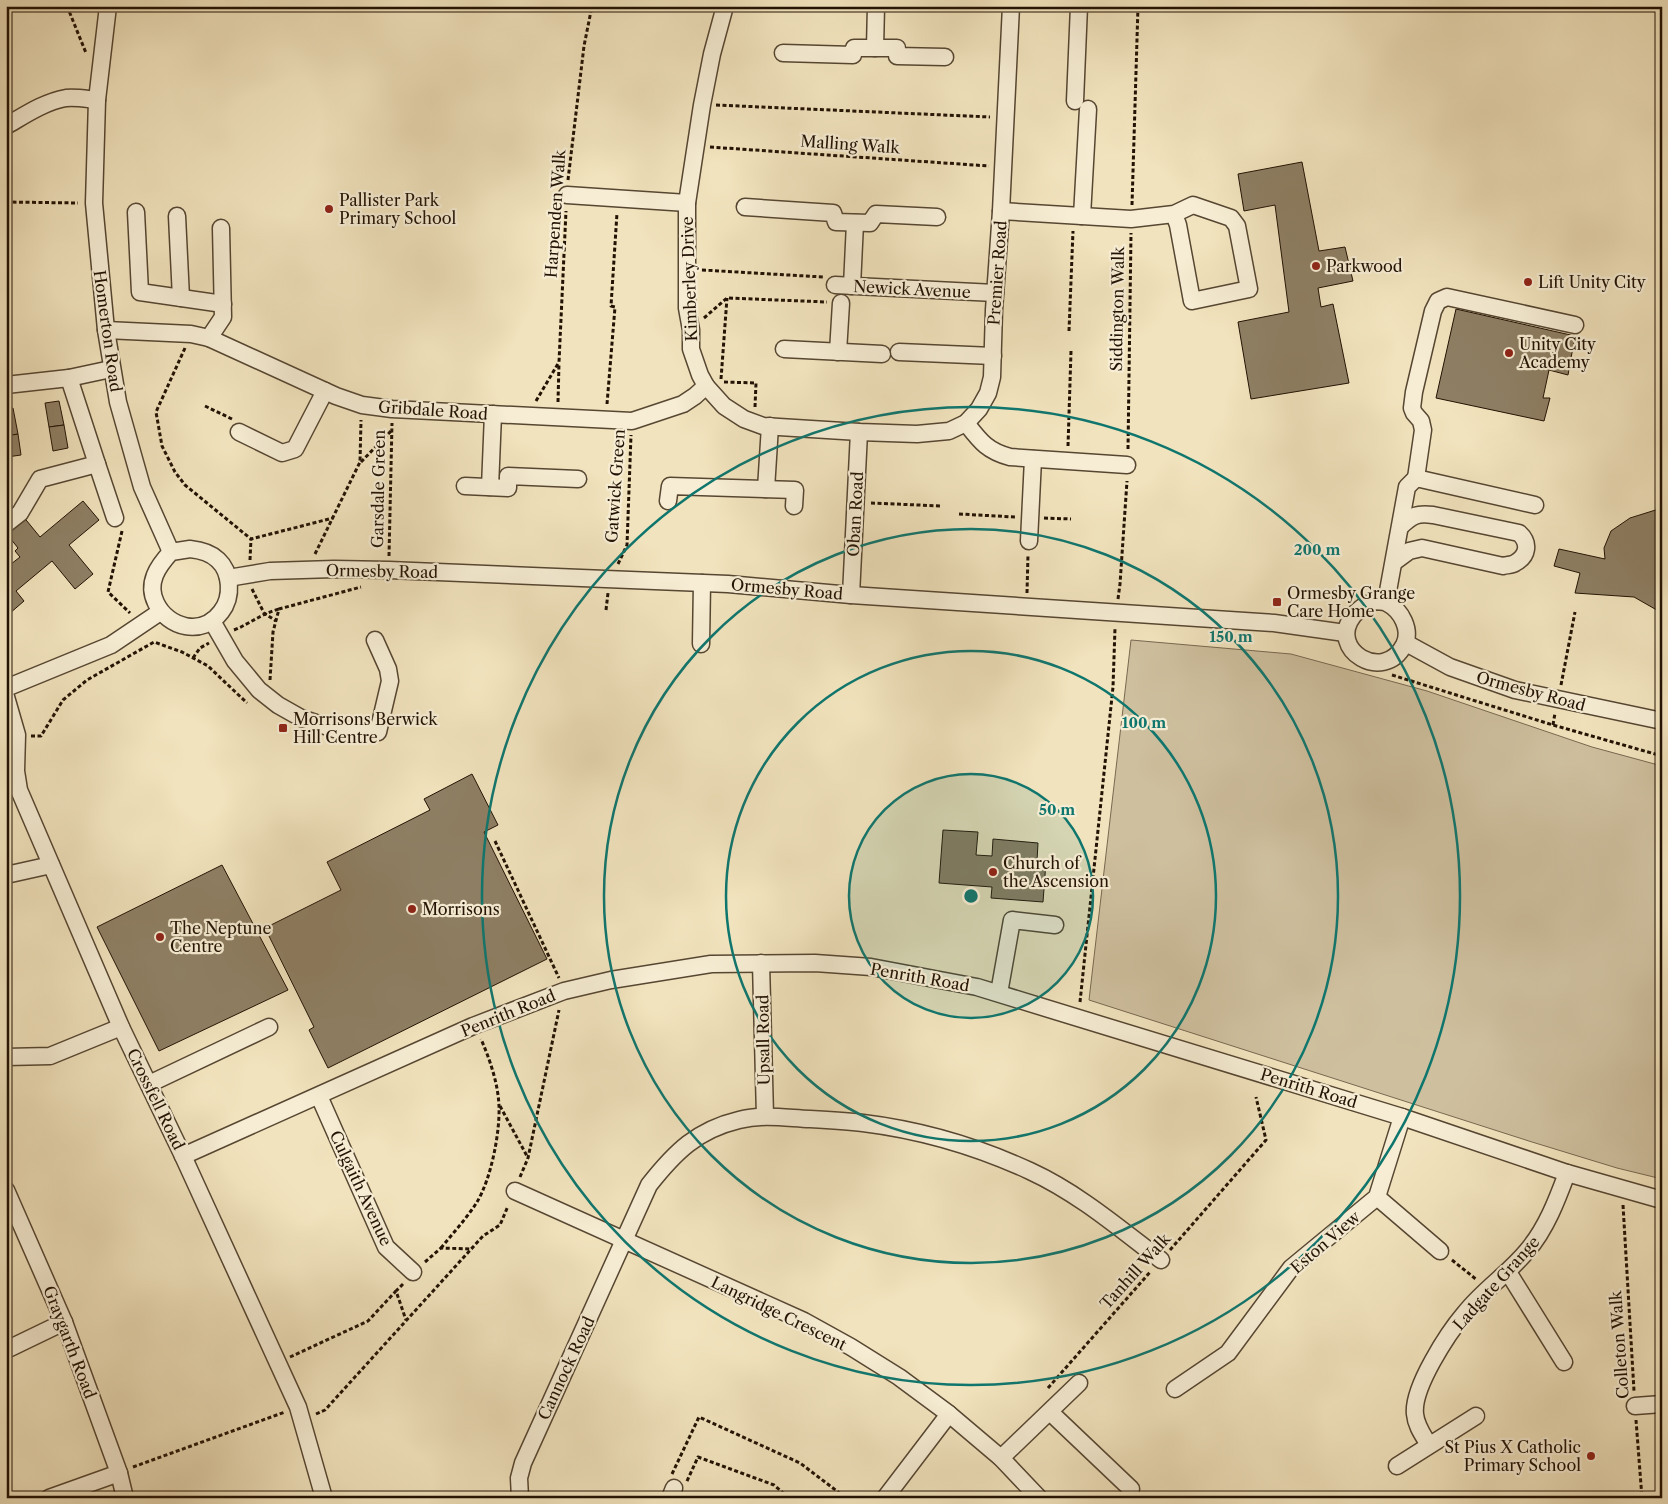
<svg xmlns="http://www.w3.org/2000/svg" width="1668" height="1504" viewBox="0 0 1668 1504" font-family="'Libre Caslon Text',serif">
<rect width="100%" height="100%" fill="#f1e3bd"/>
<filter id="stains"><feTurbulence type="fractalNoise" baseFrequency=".004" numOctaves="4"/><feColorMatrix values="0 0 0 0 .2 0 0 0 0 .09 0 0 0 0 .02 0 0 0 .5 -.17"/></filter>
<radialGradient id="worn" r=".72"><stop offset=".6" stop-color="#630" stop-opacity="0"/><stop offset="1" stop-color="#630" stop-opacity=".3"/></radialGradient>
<!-- green -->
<polygon fill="#cebf9e" stroke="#786851" points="1131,640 1291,654 1427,691 1592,747 1662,766 1662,1179 1617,1168 1532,1142 1089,1000"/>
<!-- building -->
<g fill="#8e7f64" stroke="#221204">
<polygon points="1302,162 1319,251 1345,247 1353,281 1318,288 1321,307 1333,304 1349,383 1251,399 1238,322 1289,312 1275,205 1244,211 1238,174"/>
<polygon points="1456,309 1575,336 1568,375 1549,370 1543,398 1550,398 1544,421 1436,398"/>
<polygon points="59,401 64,425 49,427 45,403"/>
<polygon points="13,408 18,434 6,436 6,410"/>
<polygon points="64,425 68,448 53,451 49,427"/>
<polygon points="18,434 21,455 7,457 6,436"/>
<polygon points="83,501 99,520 69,545 93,574 75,589 52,561 16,591 24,601 9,614 6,611 6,568 20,557 15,551 18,548 6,533 6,528 22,515 40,537"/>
<polygon points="1662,508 1662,613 1634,597 1575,593 1580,573 1554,566 1559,549 1605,559 1604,548 1611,531 1630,518"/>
<polygon points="472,774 498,825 484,832 547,959 328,1068 309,1030 314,1027 265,928 341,890 327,862 430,810 424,799"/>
<polygon points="943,830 978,832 976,855 992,856 993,839 1038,843 1037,861 1046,862 1043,902 991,898 992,887 939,883"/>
<polygon points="222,865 288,990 159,1051 97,927"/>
</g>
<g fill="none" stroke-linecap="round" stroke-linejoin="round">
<defs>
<g id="minor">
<polyline points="108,6 97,100 94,203 106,330 118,402 142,487 171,552"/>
<polyline points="725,6 712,54 702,105 687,203 687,308 691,330 691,349 700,375 706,386 724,406 744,419 763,426 859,432 917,434 949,431 966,423 979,409 988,393 992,377 994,310 1001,211 1011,6"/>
<polyline points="875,48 876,6"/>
<polyline points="783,53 853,55 854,48 897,48 897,56 945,57"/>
<polyline points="1075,101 1079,6"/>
<path d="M 6,126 C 25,115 44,102 66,98 C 76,97 87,99 97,100"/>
<polyline points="567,195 687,203"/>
<polyline points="745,207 833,213 836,222 870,223 876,214 937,217"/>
<polyline points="1001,211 1131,219 1174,214 1193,205 1231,218 1237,226 1249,289 1192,301 1178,225 1174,214"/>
<polyline points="136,212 140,292 223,304"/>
<polyline points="177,216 181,298"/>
<polyline points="1082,216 1088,109"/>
<polyline points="835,285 995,293"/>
<polyline points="852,286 855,223"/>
<polyline points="106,330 191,334 209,338 336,396 362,405 392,409 632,421 683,404 695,396 706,386"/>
<polyline points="209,338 223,317 221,228"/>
<polyline points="784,349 882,354"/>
<polyline points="838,352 841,303"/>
<polyline points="899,352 993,356"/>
<polyline points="6,385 69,378 111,369"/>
<path d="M 966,423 C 980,441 987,451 1010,457 L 1127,465"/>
<polyline points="239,432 282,453 295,449 325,391"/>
<polyline points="97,464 115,518"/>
<polyline points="1416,478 1423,430 1421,421 1414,413 1412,408 1414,392 1433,311 1438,301 1447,297 1575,325"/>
<polyline points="465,486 508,488 508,476 578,479"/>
<polyline points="490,487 493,414"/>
<polyline points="766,489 770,426"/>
<polyline points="668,501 670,486 795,490 794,506"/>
<polyline points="6,524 20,513 40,479 97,464 69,378"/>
<polyline points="1029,541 1033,459"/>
<path d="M 190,549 C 200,550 210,552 218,560 C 231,572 233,597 221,612 C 202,637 168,628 156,603 C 146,583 158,566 171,552 Z"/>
<path d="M 1394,562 L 1409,551 L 1422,548 L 1503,566 C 1507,565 1512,565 1515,563 C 1528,556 1530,543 1519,533 L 1433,515 C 1417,513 1413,515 1401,526"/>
<polyline points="228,578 270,571 334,569 389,570 728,584 851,595 1274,623 1345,633"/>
<polyline points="851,595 859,432"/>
<path d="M 1375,601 C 1379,602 1384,601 1387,603 C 1401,610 1412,630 1404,645 C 1384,684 1327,650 1353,616 C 1359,608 1366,604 1375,601 Z"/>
<polyline points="1386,602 1407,487 1416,478 1535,505"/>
<polyline points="212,621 235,661 259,690 278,705 301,718 334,729 378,732 390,681 388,669 375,640"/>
<polyline points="1406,643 1450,667 1515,690 1662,721"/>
<polyline points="701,644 702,583"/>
<polyline points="6,688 111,645 160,612"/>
<polyline points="6,697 17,735 16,771 19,790 121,1027 183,1156 298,1407 324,1498"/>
<polyline points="6,875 51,865"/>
<polyline points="761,963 765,1116"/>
<polyline points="999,993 1012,920 1055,925"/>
<polyline points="6,1057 50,1056 121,1027"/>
<polyline points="149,1084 269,1027"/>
<polyline points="319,1096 386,1247 413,1272"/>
<polyline points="183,1156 473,1026 564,991 611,980 711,964 815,963 871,967 977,987 1402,1117 1567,1173 1662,1200"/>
<polyline points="6,1190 64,1322 119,1473 125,1498"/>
<polyline points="515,1191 804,1321 851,1347 899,1377 949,1414 1001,1458 1039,1498"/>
<polyline points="1377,1197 1440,1251"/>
<polyline points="1508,1272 1564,1362"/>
<polyline points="6,1350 64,1322"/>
<polyline points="1175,1389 1228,1353 1291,1268 1377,1197 1402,1117"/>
<polyline points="1635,1406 1662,1404"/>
<polyline points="1050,1412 1131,1489"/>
<path d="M 1429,1445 C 1423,1435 1416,1426 1415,1414 C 1412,1388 1448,1333 1465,1313 C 1483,1290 1508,1274 1527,1251 C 1546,1229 1557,1200 1567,1173"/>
<polyline points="1001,1458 1079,1383"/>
<polyline points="1397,1466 1476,1416"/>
<polyline points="49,1498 119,1473"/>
<path d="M 520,1498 L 519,1478 L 523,1463 L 649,1185 C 675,1152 697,1130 739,1120 C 763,1114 786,1118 810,1119 C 828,1120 846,1121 863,1123 C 920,1130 978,1147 1030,1171 C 1078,1193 1119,1228 1161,1260"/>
<polyline points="670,1498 674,1488"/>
<polyline points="885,1498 949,1414"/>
</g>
</defs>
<!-- minor casing -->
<use href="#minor" stroke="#564632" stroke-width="19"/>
<!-- path -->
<g stroke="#221204" stroke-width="3" stroke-dasharray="4 2.5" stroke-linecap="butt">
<polyline points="67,6 86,53"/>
<polyline points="716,105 990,117"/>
<polyline points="710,147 989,166"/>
<polyline points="568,180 584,46 592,6"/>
<polyline points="6,202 78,203"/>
<polyline points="1132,205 1138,6"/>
<polyline points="702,270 823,277"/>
<polyline points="704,318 727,298 827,302"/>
<polyline points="1069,331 1073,231"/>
<polyline points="185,348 156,412 162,446 175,472 185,485 251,539 333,518"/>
<polyline points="721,379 727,298"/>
<polyline points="724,382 756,383 755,407"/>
<polyline points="536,401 559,362 566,211"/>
<polyline points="558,402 559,363"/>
<polyline points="607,404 615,307 611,306 617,213"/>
<polyline points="205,406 232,419"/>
<polyline points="1068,446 1071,351"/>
<polyline points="1128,449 1131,233"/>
<polyline points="361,462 391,431"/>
<polyline points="871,503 941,506"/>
<polyline points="959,514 1015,517"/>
<polyline points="1044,518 1071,519"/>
<polyline points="122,531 108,592 130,613"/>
<polyline points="315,554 360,462 361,420"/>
<polyline points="389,556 392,423"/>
<polyline points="250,560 251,539"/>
<polyline points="618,564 627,545 631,435"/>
<polyline points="252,589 264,613 276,621"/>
<polyline points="1027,593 1028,554"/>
<polyline points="1118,599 1120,584 1127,481"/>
<polyline points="606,610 608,593"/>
<path d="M 234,630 C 251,623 261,614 279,609"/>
<polyline points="193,658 200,648 209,643"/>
<polyline points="1392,675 1553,725 1662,756"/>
<polyline points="270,680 273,632 279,609 361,587"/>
<polyline points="1561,685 1575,612"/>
<polyline points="1553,725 1555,713"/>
<polyline points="31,736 41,736 63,700 87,680 154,642 182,652 208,666 247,703"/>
<polyline points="495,841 559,978"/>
<polyline points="1080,1002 1113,687 1115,628"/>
<polyline points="500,1106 528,1158"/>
<polyline points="520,1177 528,1158 559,1010"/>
<polyline points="1623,1205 1634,1391"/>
<path d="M 441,1248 C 453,1233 467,1218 477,1202 C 491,1179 500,1133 499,1106 C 498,1083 490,1060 481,1039"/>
<polyline points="1170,1250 1266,1140 1256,1097"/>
<polyline points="1452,1260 1477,1280"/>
<polyline points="425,1262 441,1248 471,1249"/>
<polyline points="403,1284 396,1291 406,1320"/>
<polyline points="290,1357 368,1321 396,1291"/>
<polyline points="1048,1388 1151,1271"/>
<polyline points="316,1414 325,1410 483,1236 500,1225 508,1206"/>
<polyline points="1636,1420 1642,1498"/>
<polyline points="133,1467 285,1412"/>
<polyline points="672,1474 699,1417 800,1463 846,1498"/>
<polyline points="687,1481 698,1457 774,1485 789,1498"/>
</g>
<!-- minor -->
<use href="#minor" stroke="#f6edd4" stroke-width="16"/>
</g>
<!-- distance rings -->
<circle cx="971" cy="896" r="122" fill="#0f766e" fill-opacity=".12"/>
<g fill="none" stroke="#0f766e" stroke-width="2.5">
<circle cx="971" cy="896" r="122"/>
<circle cx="971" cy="896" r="245"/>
<circle cx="971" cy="896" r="367"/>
<circle cx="971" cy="896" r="489"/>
</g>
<!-- markers -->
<g fill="#8f2418" stroke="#f6edd4" stroke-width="2">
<circle cx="329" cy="209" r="5"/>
<circle cx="1316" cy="266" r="5"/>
<circle cx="1528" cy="282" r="5"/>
<circle cx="1509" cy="353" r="5"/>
<rect x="1272" y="597" width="10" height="10" rx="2.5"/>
<rect x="278" y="723" width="10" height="10" rx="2.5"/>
<circle cx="993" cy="872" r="5"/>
<circle cx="412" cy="909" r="5"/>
<circle cx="160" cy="937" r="5"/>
<circle cx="1591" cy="1456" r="5"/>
</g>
<g text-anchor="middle" stroke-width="4.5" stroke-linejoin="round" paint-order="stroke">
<!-- street labels -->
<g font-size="16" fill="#221204" stroke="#f6edd4">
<text transform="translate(850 144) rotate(4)" y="6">Malling Walk</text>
<text transform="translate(555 214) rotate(-86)" y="6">Harpenden Walk</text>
<text transform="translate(997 273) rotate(-86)" y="6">Premier Road</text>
<text transform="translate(689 279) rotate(-92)" y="6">Kimberley Drive</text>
<text transform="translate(912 289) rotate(3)" y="6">Newick Avenue</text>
<text transform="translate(1117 309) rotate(-89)" y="6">Siddington Walk</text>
<text transform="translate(108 331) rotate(82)" y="6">Homerton Road</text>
<text transform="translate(433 410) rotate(4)" y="6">Gribdale Road</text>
<text transform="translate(615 486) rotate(-86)" y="6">Gatwick Green</text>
<text transform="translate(378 489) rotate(-89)" y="6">Garsdale Green</text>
<text transform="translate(855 514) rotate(-87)" y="6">Oban Road</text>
<text transform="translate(382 571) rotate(1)" y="6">Ormesby Road</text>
<text transform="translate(787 589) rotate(5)" y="6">Ormesby Road</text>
<text transform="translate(1531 691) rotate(15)" y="6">Ormesby Road</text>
<text transform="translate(920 977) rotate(10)" y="6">Penrith Road</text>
<text transform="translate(508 1013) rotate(-22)" y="6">Penrith Road</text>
<text transform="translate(763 1040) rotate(-91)" y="6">Upsall Road</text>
<text transform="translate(1309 1088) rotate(17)" y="6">Penrith Road</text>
<text transform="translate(156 1099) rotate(64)" y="6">Crossfell Road</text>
<text transform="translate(361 1188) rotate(65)" y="6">Culgaith Avenue</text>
<text transform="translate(1325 1242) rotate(-41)" y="6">Eston View</text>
<text transform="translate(1135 1271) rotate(-48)" y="6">Tanhill Walk</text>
<text transform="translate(1496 1283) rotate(-48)" y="6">Ladgate Grange</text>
<text transform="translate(779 1313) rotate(26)" y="6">Langridge Crescent</text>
<text transform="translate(70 1342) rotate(69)" y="6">Graygarth Road</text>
<text transform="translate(1619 1345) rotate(-94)" y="6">Colleton Walk</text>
<text transform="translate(566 1368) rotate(-65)" y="6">Cannock Road</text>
</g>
<!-- poi labels -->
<g font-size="16" fill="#221204" stroke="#f6edd4" text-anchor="start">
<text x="339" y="206">Pallister Park<tspan x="339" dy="18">Primary School</tspan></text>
<text x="1326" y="272">Parkwood</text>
<text x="1538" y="288">Lift Unity City</text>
<text x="1519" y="350">Unity City<tspan x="1519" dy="18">Academy</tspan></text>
<text x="1287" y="599">Ormesby Grange<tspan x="1287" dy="18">Care Home</tspan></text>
<text x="293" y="725">Morrisons Berwick<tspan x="293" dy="18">Hill Centre</tspan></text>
<text x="1003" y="869">Church of<tspan x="1003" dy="18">the Ascension</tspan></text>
<text x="422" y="915">Morrisons</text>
<text x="170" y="934">The Neptune<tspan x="170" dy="18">Centre</tspan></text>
<text x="1581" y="1453" text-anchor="end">St Pius X Catholic<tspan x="1581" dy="18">Primary School</tspan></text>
</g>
</g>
<circle cx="971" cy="896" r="8" fill="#0f766e" stroke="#f6edd4" stroke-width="2.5"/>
<g font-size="15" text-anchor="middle" font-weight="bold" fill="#0f766e" stroke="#f6edd4" stroke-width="4.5" stroke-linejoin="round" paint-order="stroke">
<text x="1317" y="555">200 m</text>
<text x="1231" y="642">150 m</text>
<text x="1144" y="728">100 m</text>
<text x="1057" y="815">50 m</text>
</g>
<!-- margin -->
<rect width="1668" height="1504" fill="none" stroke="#f1e3bd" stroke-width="25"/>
<rect x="8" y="8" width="1653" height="1489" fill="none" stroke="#221204" stroke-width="2.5"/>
<rect x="12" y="12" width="1643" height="1479" fill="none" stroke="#221204"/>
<rect width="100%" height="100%" filter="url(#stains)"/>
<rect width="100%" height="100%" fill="url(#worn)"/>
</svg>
